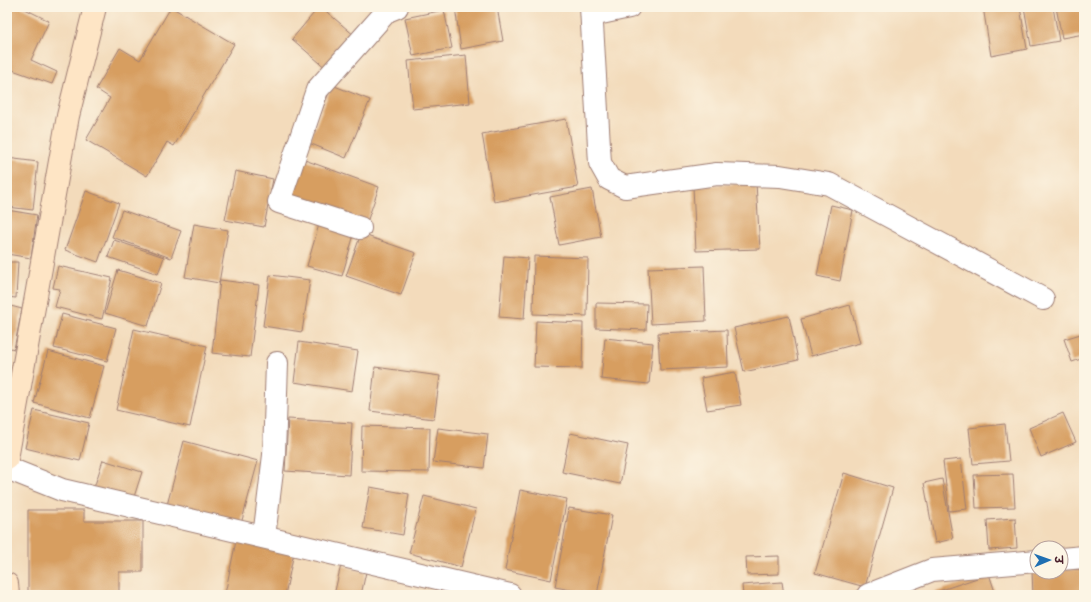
<svg xmlns="http://www.w3.org/2000/svg" width="1091" height="602" viewBox="0 0 1091 602" font-family="Caveat,'Playpen Sans Deva',sans-serif">
<rect width="100%" height="100%" fill="#fcf5e5"/>
<filter id="ink" filterUnits="userSpaceOnUse"><feTurbulence type="fractalNoise" baseFrequency=".025" numOctaves="2"/><feDisplacementMap in="SourceGraphic" scale="8" xChannelSelector="R" yChannelSelector="G"/><feConvolveMatrix kernelMatrix="1 2 1 2 8 2 1 2 1" color-interpolation-filters="sRGB"/></filter>
<filter id="wash" filterUnits="userSpaceOnUse"><feTurbulence type="fractalNoise" baseFrequency=".012" numOctaves="4" result="noise"/><feDisplacementMap in="SourceGraphic" scale="16" xChannelSelector="R" yChannelSelector="G"/><feGaussianBlur stdDeviation="0.9" result="paint"/><feColorMatrix in="noise" values="0 0 0 0 0 0 0 0 0 0 0 0 0 0 0 0 0 1.4 0 .05"/><feComposite in="paint" operator="in"/></filter>
<g filter="url(#wash)">
<rect width="100%" height="100%" fill="#f3dbbb"/>
<g id="blocks">
<!-- building -->
<g fill="#d79e60">
<polygon points="7,7 21,7 49,21 31,60 57,72 52,84 7,68"/>
<polygon points="171,7 234,44 174,146 167,142 147,176 86,140 110,98 96,89 120,48 140,60"/>
<polygon points="319,7 321,7 355,36 327,69 292,39"/>
<polygon points="455,7 497,7 503,41 461,49"/>
<polygon points="983,7 1020,7 1027,49 991,56"/>
<polygon points="1024,7 1053,7 1059,41 1031,46"/>
<polygon points="1056,7 1084,7 1084,34 1062,38"/>
<polygon points="444,10 452,48 413,56 405,18"/>
<polygon points="466,55 470,103 413,109 408,61"/>
<polygon points="332,85 370,100 346,158 309,143"/>
<polygon points="566,119 578,187 494,202 482,134"/>
<polygon points="7,158 38,162 33,210 7,207"/>
<polygon points="302,159 379,187 366,225 288,197"/>
<polygon points="235,171 273,179 264,227 225,220"/>
<polygon points="756,183 760,249 696,251 693,186"/>
<polygon points="592,189 601,237 559,245 550,197"/>
<polygon points="86,191 119,203 98,262 65,250"/>
<polygon points="831,205 853,210 840,281 817,276"/>
<polygon points="7,210 37,215 31,258 7,254"/>
<polygon points="122,210 181,231 171,258 112,237"/>
<polygon points="320,221 355,231 342,276 307,266"/>
<polygon points="194,224 228,230 219,283 185,277"/>
<polygon points="361,234 416,253 401,295 346,276"/>
<polygon points="114,240 164,257 158,274 108,257"/>
<polygon points="504,256 528,258 524,319 499,317"/>
<polygon points="534,256 588,258 587,316 533,314"/>
<polygon points="7,262 18,262 16,298 7,297"/>
<polygon points="58,266 112,278 102,319 55,307 60,289 53,288"/>
<polygon points="704,266 706,321 651,324 648,268"/>
<polygon points="118,270 161,283 148,326 105,313"/>
<polygon points="270,275 310,280 302,332 263,326"/>
<polygon points="220,280 259,285 250,357 212,353"/>
<polygon points="596,303 647,304 646,330 596,328"/>
<polygon points="7,305 22,309 14,349 7,347"/>
<polygon points="850,305 860,343 811,356 801,319"/>
<polygon points="62,314 116,328 107,361 54,348"/>
<polygon points="789,316 798,360 744,372 734,328"/>
<polygon points="536,321 583,323 582,368 534,367"/>
<polygon points="134,329 207,346 190,427 116,410"/>
<polygon points="727,330 728,367 660,370 658,333"/>
<polygon points="1084,333 1084,358 1072,362 1064,339"/>
<polygon points="605,338 653,343 649,384 601,379"/>
<polygon points="299,342 358,351 352,391 294,382"/>
<polygon points="48,351 104,366 90,418 34,403"/>
<polygon points="375,367 440,376 434,419 370,411"/>
<polygon points="735,372 741,405 707,410 701,378"/>
<polygon points="34,410 89,423 80,461 25,448"/>
<polygon points="1063,413 1076,442 1041,457 1029,428"/>
<polygon points="288,419 352,423 349,475 285,471"/>
<polygon points="1005,424 1009,461 973,464 969,428"/>
<polygon points="362,426 430,428 429,472 361,471"/>
<polygon points="438,428 488,434 484,468 433,462"/>
<polygon points="570,433 628,445 620,484 562,472"/>
<polygon points="184,441 258,461 241,524 167,505"/>
<polygon points="961,459 967,509 949,511 943,461"/>
<polygon points="103,460 142,472 132,503 93,491"/>
<polygon points="844,473 893,488 865,587 815,573"/>
<polygon points="1013,474 1015,507 976,508 974,475"/>
<polygon points="942,479 953,539 935,543 924,483"/>
<polygon points="370,487 409,494 403,535 363,528"/>
<polygon points="520,490 567,499 551,580 505,570"/>
<polygon points="424,496 476,509 461,567 409,553"/>
<polygon points="569,508 612,515 597,595 555,587"/>
<polygon points="28,510 84,510 84,521 143,521 143,572 119,572 119,595 28,595"/>
<polygon points="1015,518 1017,548 989,550 987,520"/>
<polygon points="237,536 295,548 285,595 232,595 225,594"/>
<polygon points="779,556 779,574 747,575 746,557"/>
<polygon points="341,565 366,572 361,595 334,595"/>
<polygon points="1084,569 1084,595 1033,595 1032,571 1061,572 1061,570"/>
<polygon points="989,574 996,595 927,595"/>
<polygon points="782,582 784,595 743,595 742,585"/>
</g>
</g>
</g>
<g filter="url(#ink)">
<use href="#blocks" fill-opacity="0" stroke="#9e7d73" stroke-width="1"/>
<g fill="none" stroke-linecap="round" stroke-linejoin="round">
<defs>
<g id="minor">
<polyline points="591,7 600,163 609,179 625,187 717,174 780,176 829,184 1043,299"/>
<polyline points="592,15 629,7"/>
<polyline points="360,228 279,202 317,90 387,11 397,7"/>
<polyline points="7,468 62,490 510,595"/>
<polyline points="264,537 274,455 277,363"/>
<polyline points="1061,559 1084,557"/>
<polyline points="868,595 932,570 1037,561"/>
</g>
<g id="secondary">
<polyline points="7,459 68,116 95,7"/>
<polyline points="7,584 8,595"/>
</g>
</defs>
<!-- minor casing -->
<use href="#minor" stroke="#9e7d73" stroke-width="24"/>
<!-- secondary casing -->
<use href="#secondary" stroke="#9e7d73" stroke-width="24"/>
<!-- minor -->
<use href="#minor" stroke="#fff" stroke-width="22"/>
<!-- secondary -->
<use href="#secondary" stroke="#fee5c5" stroke-width="22"/>
</g>
</g>
<!-- margin -->
<rect width="1091" height="602" fill="none" stroke="#fcf5e5" stroke-width="24"/>
<!-- north arrow -->
<g transform="translate(1049 560) rotate(88)"><circle r="19" fill="#fcf5e5" stroke="#b59f9b"/>
<path d="M0-3L7 15L0 10L-7 15Z" fill="#1f6fb2"/>
<text y="-6" font-size="11" font-weight="bold" text-anchor="middle" fill="#4a1f2b">उ</text>
</g>
</svg>
